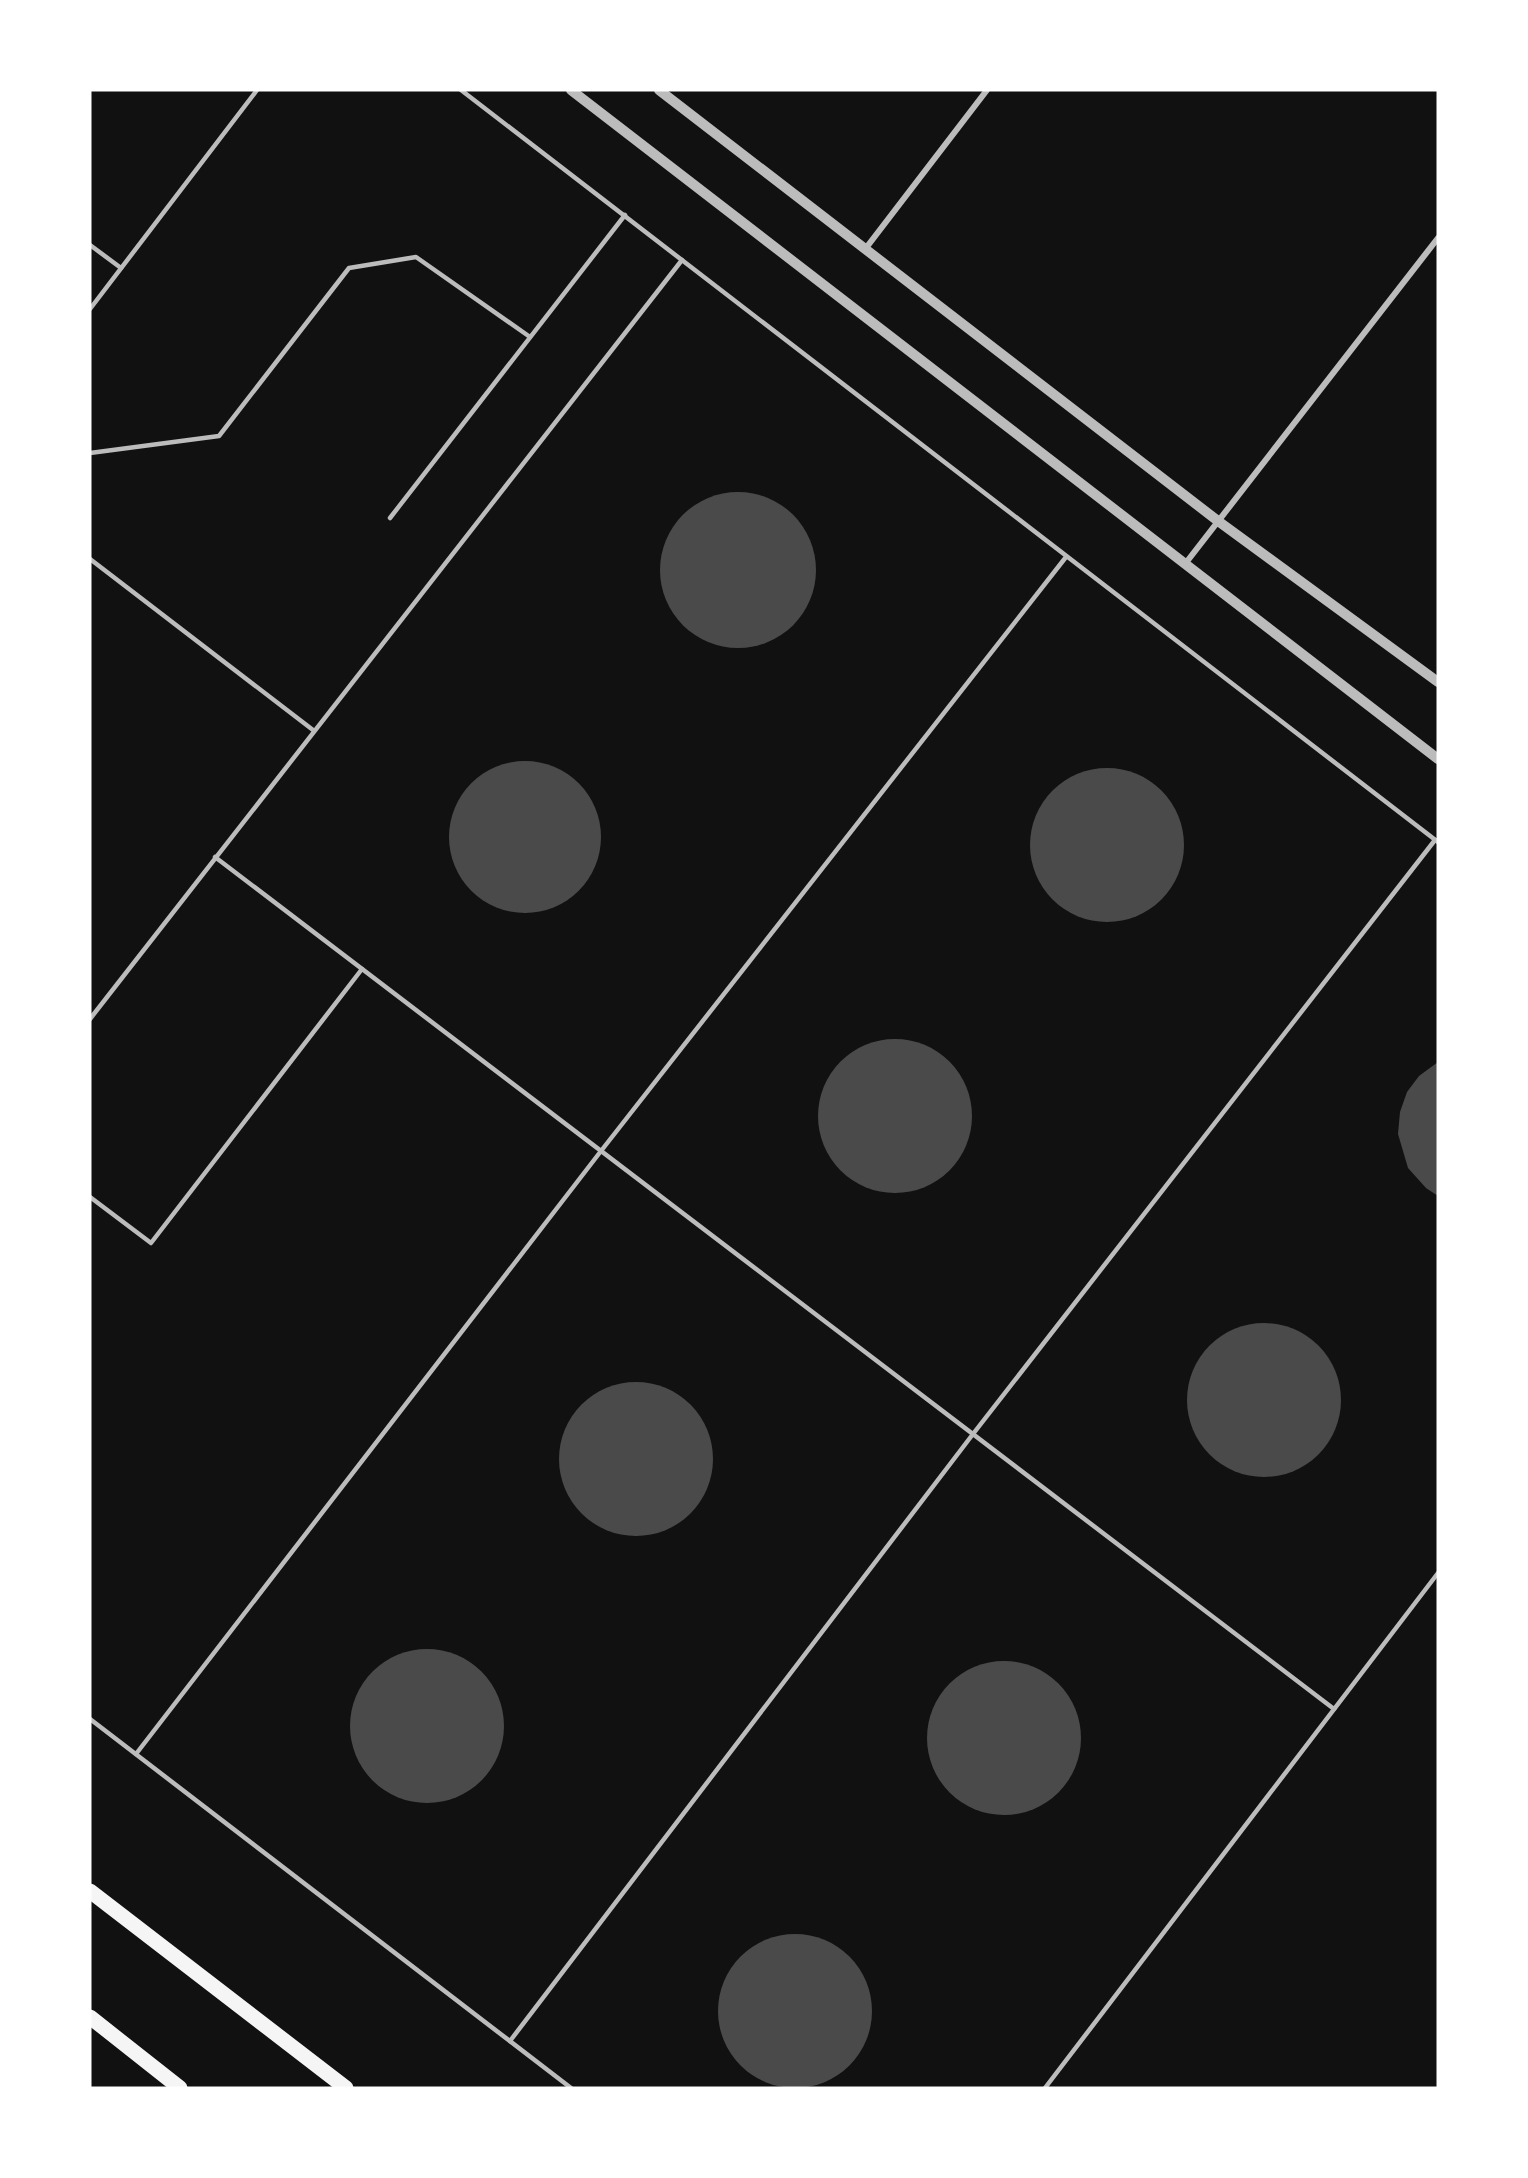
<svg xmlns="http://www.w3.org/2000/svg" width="1528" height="2178" viewBox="0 0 1528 2178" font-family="Jost,sans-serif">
<rect width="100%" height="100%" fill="#111"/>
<!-- building -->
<g fill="#4a4a4a">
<circle cx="738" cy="570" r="78"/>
<circle cx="525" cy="837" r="76"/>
<circle cx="1107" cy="845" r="77"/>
<circle cx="895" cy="1116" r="77"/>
<polygon points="1438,1062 1438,1196 1426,1188 1408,1168 1398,1134 1400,1112 1407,1092 1419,1076"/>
<circle cx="1264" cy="1400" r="77"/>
<circle cx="636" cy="1459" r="77"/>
<circle cx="427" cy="1726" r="77"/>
<circle cx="1004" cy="1738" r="77"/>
<circle cx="795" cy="2011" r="77"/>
</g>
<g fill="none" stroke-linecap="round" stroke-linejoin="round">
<!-- service -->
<g stroke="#bcbcbc" stroke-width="4.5">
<polyline points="461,90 1438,842"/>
<polyline points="90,245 121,268"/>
<polyline points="90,309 257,90"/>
<polyline points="90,453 219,436 349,268 416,257 530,337"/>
<polyline points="390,518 625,215"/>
<polyline points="90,559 313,730"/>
<polyline points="215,857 1334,1709"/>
<polyline points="90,1019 682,260"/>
<polyline points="90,1197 151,1243 362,969"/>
<polyline points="90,1719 571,2088"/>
<polyline points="136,1754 601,1151 1066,557"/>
<polyline points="510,2041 973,1434 1435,840"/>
<polyline points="1045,2088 1438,1573"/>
</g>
<!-- minor -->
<g stroke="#bcbcbc" stroke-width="6">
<polyline points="866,248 987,90"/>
<polyline points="1185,564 1438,238"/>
</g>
<!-- tertiary -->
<g stroke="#bcbcbc" stroke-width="10">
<polyline points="571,90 1438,759"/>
<polyline points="659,90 1218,521 1438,682"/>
</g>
<!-- primary -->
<g stroke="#f5f5f5" stroke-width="15">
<polyline points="90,1891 346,2088"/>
<polyline points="90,2017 180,2088"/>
</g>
</g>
<!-- border -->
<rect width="1528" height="2178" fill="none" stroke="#ffffff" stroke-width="183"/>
</svg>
